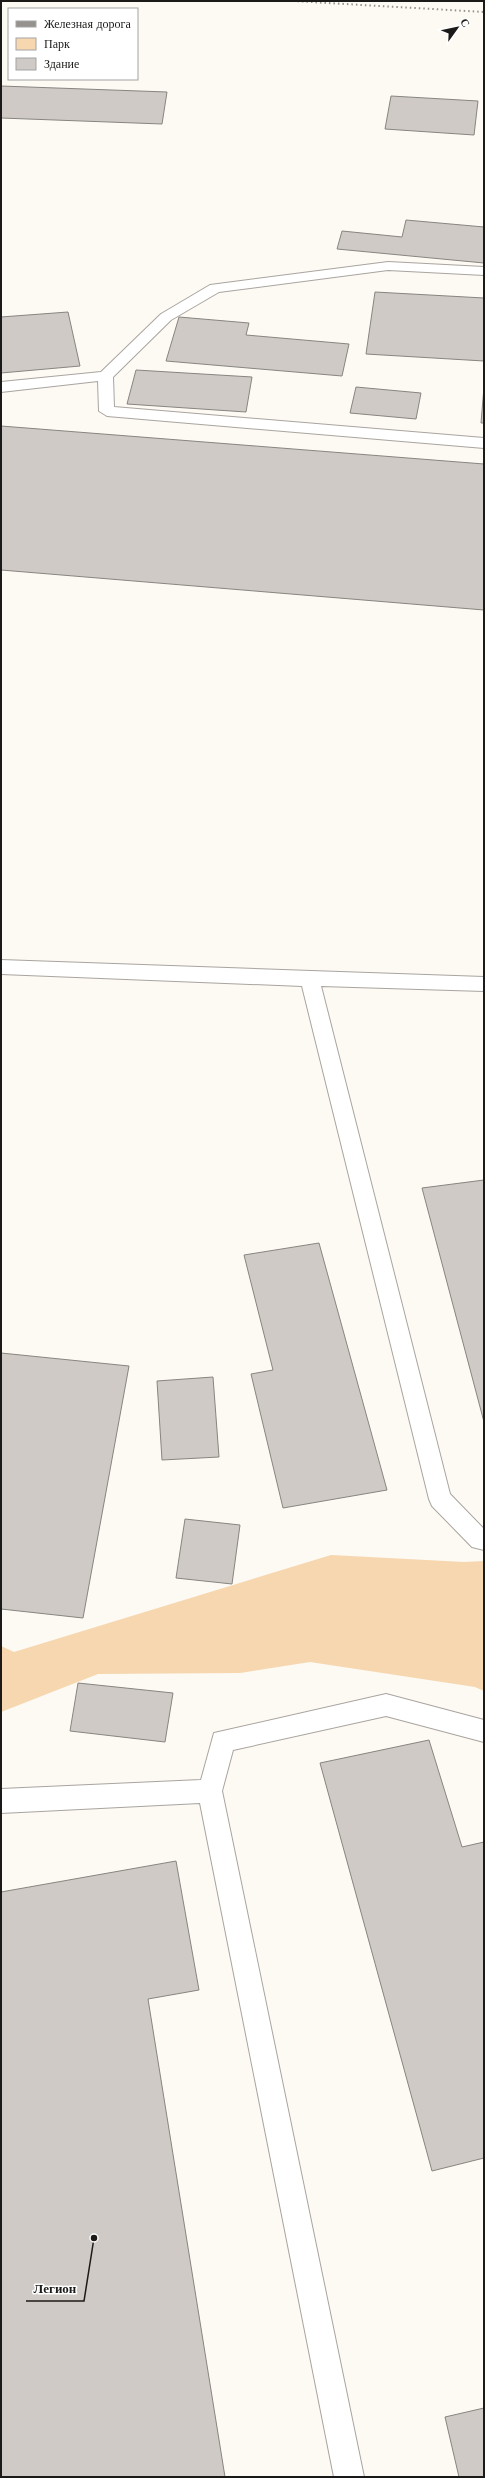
<svg xmlns="http://www.w3.org/2000/svg" width="485" height="2478" viewBox="0 0 485 2478" font-family="'Libre Baskerville',serif">
<rect width="100%" height="100%" fill="#fdf9f3"/>
<!-- green -->
<polygon fill="#f6d7af" points="331,1555 464,1562 484,1561 484,1691 475,1687 310,1662 240,1673 98,1674 1,1712 1,1646 14,1652"/>
<!-- building -->
<g fill="#cfcac5" stroke="#88847f">
<polygon points="1,86 167,92 162,124 1,118"/>
<polygon points="391,96 478,101 474,135 385,129"/>
<polygon points="406,220 484,227 484,263 337,249 342,231 402,237"/>
<polygon points="375,292 484,298 484,361 366,354"/>
<polygon points="68,312 80,366 1,373 1,317"/>
<polygon points="179,317 249,323 246,335 349,344 342,376 166,361"/>
<polygon points="136,370 252,377 246,412 127,404"/>
<polygon points="356,387 421,393 416,419 350,413"/>
<polygon points="484,387 484,423 481,423"/>
<polygon points="1,426 484,464 484,610 1,570"/>
<polygon points="484,1180 484,1422 422,1188"/>
<polygon points="319,1243 387,1490 283,1508 251,1374 273,1370 244,1255"/>
<polygon points="1,1353 129,1366 83,1618 1,1609"/>
<polygon points="213,1377 219,1457 162,1460 157,1381"/>
<polygon points="185,1519 240,1525 232,1584 176,1578"/>
<polygon points="78,1683 173,1693 165,1742 70,1731"/>
<polygon points="429,1740 462,1847 484,1842 484,2158 432,2171 320,1763"/>
<polygon points="176,1861 199,1990 148,1999 225,2477 1,2477 1,1892"/>
<polygon points="484,2408 484,2477 459,2477 445,2417"/>
</g>
<g fill="none" stroke-linecap="round" stroke-linejoin="round">
<defs>
<g id="service">
<polygon points="388,262 484,267 484,275 388,270 219,292 171,320 113,377 114,407 484,438 484,448 107,416 99,411 98,381 1,392 1,382 101,372 161,314 210,285"/>
<polygon points="1,960 484,977 484,991 321,986 450,1494 484,1529 484,1550 472,1547 432,1506 429,1499 302,986 1,974"/>
<polygon points="386,1694 484,1720 484,1742 386,1716 233,1750 222,1791 364,2477 334,2477 200,1803 1,1813 1,1789 201,1780 214,1733"/>
</g>
</defs>
<!-- service casing -->
<use href="#service" stroke="#a9a49f" stroke-width="2"/>
<!-- service -->
<use href="#service" fill="#fff" fill-rule="evenodd"/>
<!-- rail -->
<polyline stroke="#95928e" stroke-width="2" stroke-dasharray="1.5 3" stroke-linecap="butt" points="293,1 484,12"/>
</g>
<!-- callouts -->
<path fill="none" stroke="#1c1a18" stroke-width="1.5" d="M94 2238L84 2301H26"/>
<circle fill="#1c1a18" stroke="#fff" stroke-width="1.5" cx="94" cy="2238" r="4"/>
<g font-size="13" text-anchor="middle" font-weight="bold" fill="#1c1a18" stroke="#fff" stroke-width="3" stroke-linejoin="round" paint-order="stroke">
<text x="55" y="2293">Легион</text>
</g>
<!-- border -->
<rect width="485" height="2478" fill="none" stroke="#1c1a18" stroke-width="4"/>
<!-- legend -->
<rect x="8" y="8" width="130" height="72" fill="#ffffff" stroke="#a4a3a3"/>
<rect x="16" y="21" width="20" height="6" fill="#95928e" stroke="#a4a3a3"/>
<text x="44" y="28" font-size="12" fill="#1c1a18">Железная дорога</text>
<rect x="16" y="38" width="20" height="12" fill="#f6d7af" stroke="#a4a3a3"/>
<text x="44" y="48" font-size="12" fill="#1c1a18">Парк</text>
<rect x="16" y="58" width="20" height="12" fill="#cfcac5" stroke="#a4a3a3"/>
<text x="44" y="68" font-size="12" fill="#1c1a18">Здание</text>
<!-- north arrow -->
<g transform="translate(457 28) rotate(57)" stroke="#ffffff" stroke-width="3" paint-order="stroke">
<path d="M0-3L7 15L0 10L-7 15Z" fill="#1c1a18"/>
<text y="-6" font-size="11" font-weight="bold" text-anchor="middle" fill="#1c1a18">С</text>
</g>
</svg>
